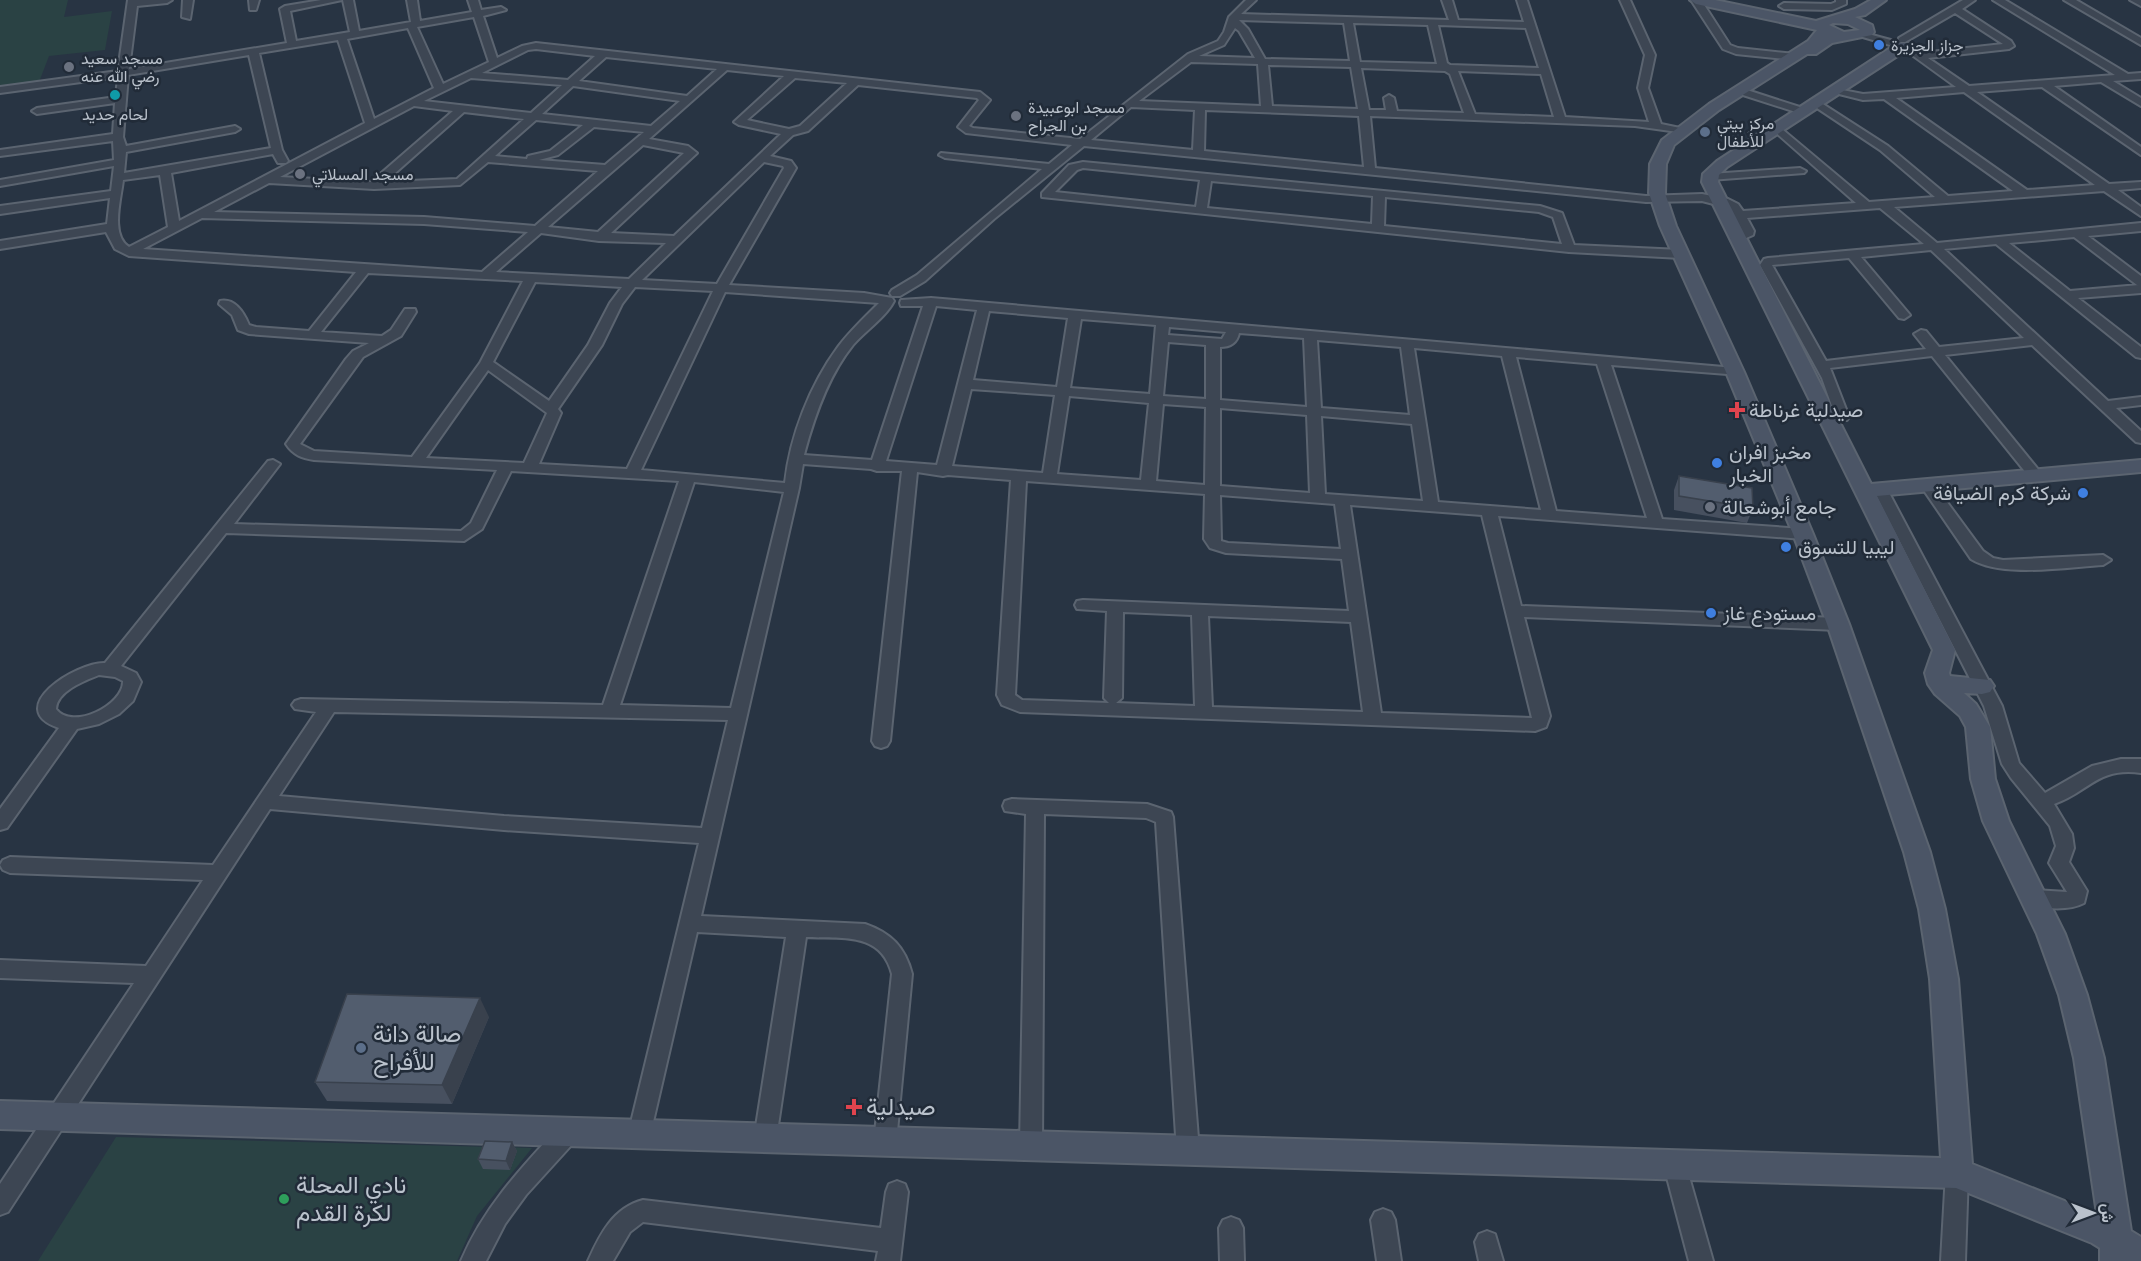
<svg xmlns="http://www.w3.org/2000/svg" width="2141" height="1261" viewBox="0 0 2141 1261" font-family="'Open Sans',Vazirmatn,sans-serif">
<rect width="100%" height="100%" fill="#283443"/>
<!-- green -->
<g fill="#2a4244">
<polygon points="0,0 68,0 64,17 112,11 105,50 49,56 39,82 0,87"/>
<polygon points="116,1137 532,1148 477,1216 457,1261 38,1261"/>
</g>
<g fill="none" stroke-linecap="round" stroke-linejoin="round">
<defs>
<g id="street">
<path d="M 128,0 L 172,0 L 167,3 L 137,6 L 129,69 L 287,43 L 280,9 L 285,6 L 321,0 L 342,0 L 290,11 L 296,41 L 350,32 L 343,0 L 353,0 L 359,31 L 411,22 L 407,0 L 417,0 L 420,21 L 472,12 L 468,0 L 478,0 L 481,10 L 501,7 L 506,10 L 483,16 L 497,58 L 522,46 L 536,43 L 980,92 L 990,100 L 969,126 L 973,128 L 1080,139 L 1188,54 L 1218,41 L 1224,32 L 1229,17 L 1246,0 L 1256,0 L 1241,14 L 1449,20 L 1442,0 L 1452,0 L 1458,20 L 1524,22 L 1517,0 L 1527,0 L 1565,117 L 1649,122 L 1638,88 L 1645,55 L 1620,0 L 1630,0 L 1655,55 L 1648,88 L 1661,124 L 1685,129 L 1685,133 L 1635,126 L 1370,116 L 1375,168 L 1646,196 L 1702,194 L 1728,199 L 1738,204 L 1743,211 L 1856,203 L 1773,130 L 1772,128 L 1777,125 L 1869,202 L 1935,197 L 1880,150 L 1811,104 L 1811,100 L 1815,99 L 1888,146 L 1948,196 L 2013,191 L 1884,99 L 1863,100 L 1827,91 L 1832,88 L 1863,94 L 1956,87 L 1912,55 L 1890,45 L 1856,35 L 1861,32 L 1898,42 L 1899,38 L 1963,0 L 1975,0 L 1962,9 L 2011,41 L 2014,46 L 2009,49 L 1928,58 L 1969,86 L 2115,75 L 1993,0 L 2005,0 L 2128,74 L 2141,73 L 2141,79 L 2113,81 L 2141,98 L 2141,106 L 2101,82 L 2054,86 L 2141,147 L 2141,155 L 2042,87 L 1977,92 L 2109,184 L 2141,182 L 2141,188 L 2118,190 L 2141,207 L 2141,216 L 2104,191 L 1894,207 L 1937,243 L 2141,223 L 2141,231 L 2088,236 L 2141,276 L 2141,293 L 2078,298 L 2141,347 L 2141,358 L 2136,357 L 1996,244 L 1944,249 L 2108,401 L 2141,397 L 2141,405 L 2116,408 L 2141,431 L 2141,443 L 2136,442 L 2032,345 L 1945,355 L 2041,473 L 2043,476 L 2041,479 L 2031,479 L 1932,356 L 1830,368 L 1849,417 L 1847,420 L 1837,420 L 1822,378 L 1760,265 L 1764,259 L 1768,258 L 1924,244 L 1880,208 L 1747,218 L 1754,231 L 1753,235 L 1737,242 L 1731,238 L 1742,231 L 1729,208 L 1702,201 L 1646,202 L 1084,146 L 994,219 L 925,281 L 900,296 L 892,296 L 890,293 L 892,290 L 917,275 L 1042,169 L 945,158 L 939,155 L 941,153 L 1049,164 L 1072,145 L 966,133 L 958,127 L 979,100 L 977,98 L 858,85 L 808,131 L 793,135 L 770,156 L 791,161 L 796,168 L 729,285 L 864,293 L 892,298 L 894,301 C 886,317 865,331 853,345 C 828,376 814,417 804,455 L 872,460 L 923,306 L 901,306 L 900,303 L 901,300 L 931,298 L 1735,368 L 1740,369 L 1742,372 L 1740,375 L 1611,365 L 1662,519 L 1803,529 L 1811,534 L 1808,537 L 1803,539 L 1498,516 L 1521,606 L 1838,618 L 1844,620 L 1846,624 L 1844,628 L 1838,630 L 1524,617 L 1550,716 L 1546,727 L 1535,731 L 1020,712 L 1002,705 L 997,695 L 1011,480 L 948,475 L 943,476 L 917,472 L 890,741 L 887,746 L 881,748 L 875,746 L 872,741 L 902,471 L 877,471 L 871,469 L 803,464 L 799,488 L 701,916 L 865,924 C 891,933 905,947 912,974 L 896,1142 L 893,1149 L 885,1152 L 877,1149 L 874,1142 L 892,974 C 881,931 841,939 806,937 L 776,1139 L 773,1146 L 765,1149 L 757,1146 L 754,1139 L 786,937 L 697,932 L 650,1135 L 647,1142 L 639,1145 L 631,1142 L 628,1135 L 699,843 L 504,830 L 270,809 L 8,1212 L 0,1215 L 0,1184 L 134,983 L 0,978 L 0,960 L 146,966 L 203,880 L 10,873 L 3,870 L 0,865 L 3,860 L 10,857 L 213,865 L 316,712 L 295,709 L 292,705 L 295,701 L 301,699 L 603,705 L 679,481 L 511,471 L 482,529 L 464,541 L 226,533 L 121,666 L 136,673 L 141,682 L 133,701 L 119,714 L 99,724 L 77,729 L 7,828 L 0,830 L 0,809 L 59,728 C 2,709 76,662 105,663 L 268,461 L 273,460 L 280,464 L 234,524 L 461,531 L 471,523 L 497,470 L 314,460 C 302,458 293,455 286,444 L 346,359 L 353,351 L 369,343 L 249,334 L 238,330 L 232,315 L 219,304 L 220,301 C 235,298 244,313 249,325 L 256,327 L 309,331 L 356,272 L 129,256 L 115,249 L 106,232 L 0,249 L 0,241 L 107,224 L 110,198 L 0,214 L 0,206 L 111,191 L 114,166 L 0,186 L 0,180 L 114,160 L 113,141 L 0,156 L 0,150 L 113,134 L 115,103 L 37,114 L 32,111 L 37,108 L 116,97 L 118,77 L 0,93 L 0,87 L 118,71 ZM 1955,13 L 2003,44 L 1921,53 L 1899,42 L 1905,42 ZM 474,17 L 489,62 L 443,84 L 417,27 ZM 1239,20 L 1344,23 L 1350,61 L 1265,59 L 1248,29 ZM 1353,23 L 1428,25 L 1437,64 L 1360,62 ZM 1438,25 L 1526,28 L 1539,68 L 1450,65 L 1447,63 ZM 408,28 L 434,88 L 374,119 L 347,39 ZM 1235,28 L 1239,31 L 1255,58 L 1199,56 L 1224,45 ZM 338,40 L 365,123 L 179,221 L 171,173 L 273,154 L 278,163 L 286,163 L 288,161 L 282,150 L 259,53 ZM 536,49 L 595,56 L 568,80 L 482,73 L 528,50 ZM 249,55 L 271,148 L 124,173 L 126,152 L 235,132 L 240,129 L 235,126 L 126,146 L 123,137 L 128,75 ZM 606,57 L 717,69 L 687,96 L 579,81 ZM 1191,62 L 1258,64 L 1261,106 L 1139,101 ZM 1268,65 L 1351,67 L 1358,109 L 1272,106 ZM 1361,68 L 1445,71 L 1450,74 L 1464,113 L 1397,111 L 1394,98 L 1389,95 L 1384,98 L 1386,110 L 1369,110 ZM 727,70 L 784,76 L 734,122 L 739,125 L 781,134 L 674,236 L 611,233 L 697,153 L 688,146 L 649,139 ZM 1458,71 L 1541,74 L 1554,117 L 1475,114 ZM 471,78 L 562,85 L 531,113 L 424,101 ZM 795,78 L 847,83 L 800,126 L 789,129 L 747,120 ZM 573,86 L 680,101 L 651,126 L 542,114 ZM 1964,92 L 2095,185 L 2027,190 L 1896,98 ZM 414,106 L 453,111 L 371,182 L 280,177 ZM 1131,107 L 1195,110 L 1193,150 L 1091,140 ZM 1205,110 L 1359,116 L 1364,167 L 1204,151 ZM 464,112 L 524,119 L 457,179 L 385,182 ZM 536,120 L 583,125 L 550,151 L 528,156 L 527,159 L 495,156 ZM 594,127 L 644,132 L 605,165 L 539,160 L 558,155 ZM 643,145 L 684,153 L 598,232 L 548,227 ZM 488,162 L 598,171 L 535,226 L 424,217 L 214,212 L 269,183 L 374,189 L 460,185 ZM 764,162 L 783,166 L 784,168 L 717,284 L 642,280 ZM 160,175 L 168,227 L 129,247 C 110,235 121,199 123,180 ZM 202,218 L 424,224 L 528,232 L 482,272 L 143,249 ZM 541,233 L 599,241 L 666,243 L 629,279 L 496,272 ZM 2074,237 L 2137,285 L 2139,285 L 2070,291 L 2009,243 ZM 1931,250 L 2024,338 L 1939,347 L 1926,331 L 1921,330 L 1914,334 L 1926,349 L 1826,361 L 1772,265 L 1849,258 L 1899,318 L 1904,319 L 1910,315 L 1861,257 ZM 368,273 L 523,281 L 480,363 L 412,457 L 314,451 L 300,444 L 363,357 L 401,336 L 416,312 L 415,309 L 405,309 L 391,330 L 382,336 L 321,332 ZM 535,282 L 622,287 L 610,303 L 588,345 L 549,401 L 493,362 ZM 635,287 L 713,291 L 627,469 L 539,464 L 561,413 L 558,409 L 602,345 L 622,304 ZM 725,292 L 879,303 C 865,317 850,331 838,347 C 810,385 790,436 785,483 L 641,470 ZM 936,306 L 977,310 L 937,465 L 886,461 ZM 989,311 L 1068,318 L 1057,387 L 973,380 ZM 1081,319 L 1156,325 L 1150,394 L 1070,388 ZM 1169,327 L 1226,332 L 1222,339 L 1168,335 ZM 1239,333 L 1304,338 L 1307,407 L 1220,400 L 1220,347 C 1230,347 1237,343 1239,333 ZM 1317,340 L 1401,347 L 1410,415 L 1321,408 ZM 1168,342 L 1206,345 L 1206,399 L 1163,396 ZM 1414,348 L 1502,356 L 1541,510 L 1438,502 ZM 1516,357 L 1597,364 L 1647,518 L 1556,511 ZM 488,370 L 547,413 L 524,463 L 426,458 ZM 971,389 L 1055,395 L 1043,473 L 952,466 ZM 1069,396 L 1149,403 L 1141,480 L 1057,474 ZM 1163,404 L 1206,407 L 1205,485 L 1156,481 ZM 1220,408 L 1307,415 L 1310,493 L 1220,486 ZM 1321,416 L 1412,424 L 1423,501 L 1325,494 ZM 1026,481 L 1205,494 L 1204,539 L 1210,548 L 1226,553 L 1342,559 L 1349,611 L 1083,600 L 1077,601 L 1075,605 L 1077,609 L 1107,611 L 1104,698 L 1109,703 L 1022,700 L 1015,695 ZM 694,482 L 784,492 L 731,708 L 620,705 ZM 1220,495 L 1335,504 L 1341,549 L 1228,543 L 1221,541 ZM 1350,505 L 1482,515 L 1532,718 L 1381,713 ZM 1123,612 L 1192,615 L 1195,706 L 1116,703 L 1122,698 ZM 1208,616 L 1351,622 L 1363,712 L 1212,707 ZM 99,675 L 115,677 L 123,681 C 124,705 72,731 56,709 C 57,691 84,681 99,675 ZM 334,712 L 728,720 L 702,828 L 504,816 L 279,796 Z"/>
<polygon points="183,0 193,0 190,19 182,17"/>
<polygon points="249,0 259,0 256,10 250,10"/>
<polygon points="1691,0 1701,0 1730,45 1738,48 1795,54 1800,57 1795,60 1736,54 1723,49"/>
<polygon points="1836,0 1846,0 1846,4 1832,10 1784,9 1779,6 1784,3 1831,4 1836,2"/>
<polygon points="2064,0 2076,0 2141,38 2141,45"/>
<polygon points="2130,0 2141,0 2141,6"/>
<polygon points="1747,90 1806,109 1807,111 1802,114 1743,95 1743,91"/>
<path d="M 1083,162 L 1540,206 L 1562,213 L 1574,245 L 1681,250 L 1687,254 L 1681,258 L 1569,252 L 1042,197 L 1042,193 L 1069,165 ZM 1083,168 L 1200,180 L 1196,207 L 1055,192 L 1077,170 ZM 1211,181 L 1373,196 L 1372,224 L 1207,208 ZM 1385,197 L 1539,212 L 1553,217 L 1562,244 L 1384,226 Z"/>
<polygon points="1800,168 1806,171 1804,173 1710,180 1704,177 1710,174"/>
<path d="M 1928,481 L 1933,483 L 1983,551 L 1993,558 L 2003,560 L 2103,555 L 2111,560 L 2103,565 C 2066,567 2002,578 1971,559 L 1921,486 Z"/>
<path d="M 1880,484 L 1887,489 L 2002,706 L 2019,763 L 2045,793 L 2092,766 L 2121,759 L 2141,759 L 2141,773 C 2097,767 2089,792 2054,804 L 2072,834 L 2074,848 L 2069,862 L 2087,891 L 2084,903 C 2069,911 2043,909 2027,904 L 2024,898 L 2027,892 L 2034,890 L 2067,892 L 2049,863 L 2056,846 L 2050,826 L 2011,778 L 2002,764 L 1984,706 L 1873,489 Z"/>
<polygon points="1012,799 1147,804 1171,812 1173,817 1199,1151 1196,1158 1188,1161 1180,1158 1177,1151 1156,822 1146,818 1044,814 1042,1146 1039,1153 1031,1156 1023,1153 1020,1146 1026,814 1005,811 1003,806 1005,801"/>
<path d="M 568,1123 L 576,1126 L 579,1133 L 576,1140 L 526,1195 L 505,1224 L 486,1261 L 461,1261 C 484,1207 521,1168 560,1126 Z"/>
<polygon points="1675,1155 1683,1159 1686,1166 1713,1261 1689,1261 1664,1166 1667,1159"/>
<polygon points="1957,1162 1965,1165 1968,1173 1965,1261 1941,1261 1946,1173 1949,1165"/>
<path d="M 897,1181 L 905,1184 L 908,1192 L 900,1261 L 876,1261 L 878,1251 L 643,1222 L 630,1232 L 613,1261 L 588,1261 C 600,1234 613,1208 643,1200 L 881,1228 L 886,1192 L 889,1184 Z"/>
<polygon points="1383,1209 1391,1212 1395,1220 1401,1261 1377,1261 1371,1220 1375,1212"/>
<polygon points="1231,1217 1239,1220 1243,1228 1244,1261 1220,1261 1219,1228 1223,1220"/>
<polygon points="1487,1231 1495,1234 1503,1261 1479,1261 1475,1242 1479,1234"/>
</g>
<path id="secondary" d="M 1690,0 L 1715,0 L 1816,21 L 1855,9 L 1871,0 L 1886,0 L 1865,15 L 1855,17 L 1872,25 L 1874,32 L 1872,35 L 1832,43 L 1816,54 L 1807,54 L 1719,110 L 1674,145 L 1666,164 L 1665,193 L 1676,226 L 1744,372 L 1813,534 L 1849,624 L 1930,852 L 1945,909 L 1958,979 L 1972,1164 L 2097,1214 L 2074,1058 L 2059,995 L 2037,934 L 1983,821 L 1971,779 L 1966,727 L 1960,716 L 1935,694 L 1928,684 L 1925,673 L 1933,650 L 1702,182 L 1703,174 L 1717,161 L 1898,43 L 1908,43 L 1910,46 L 1908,49 L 1727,167 L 1719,175 L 1718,182 L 1871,484 L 2141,460 L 2141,472 L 1877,496 L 1955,650 L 1949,673 L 1950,676 L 1990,680 L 1994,686 L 1990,692 L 1982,694 L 1964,693 L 1976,704 L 1990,727 L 1995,779 L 2009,821 L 2065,934 L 2087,995 L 2104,1058 L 2131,1231 L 2141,1237 L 2141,1261 L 2100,1261 L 2100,1248 L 2092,1243 L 1956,1188 L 0,1129 L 0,1101 L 1941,1158 L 1930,979 L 1919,909 L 1904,852 L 1827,624 L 1793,534 L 1726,372 L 1660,226 L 1649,193 L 1650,164 L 1662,140 L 1709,104 L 1808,41 L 1817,30 L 1696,4 ZM 1833,23 L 1848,24 L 1860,30 L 1844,32 L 1829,25 Z"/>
</defs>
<!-- street casing -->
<use href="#street" stroke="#5b6470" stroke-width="4"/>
<!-- secondary casing -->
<use href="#secondary" stroke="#5b6470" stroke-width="4"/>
<!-- street -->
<use href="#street" fill="#3d4653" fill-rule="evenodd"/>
<!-- secondary -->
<use href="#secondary" fill="#4b5566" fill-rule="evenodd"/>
</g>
<!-- wall -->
<g fill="#47505f">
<polygon points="1679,476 1753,508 1747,523 1674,510 1674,490"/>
<polygon points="489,1017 452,1104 327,1101 315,1082"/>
<polygon points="512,1142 517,1151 510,1170 483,1169 478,1159"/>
</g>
<!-- shaded-wall -->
<g fill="#39414d">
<polygon points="480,998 489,1017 452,1104 442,1085"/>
<polygon points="512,1142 517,1151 510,1170 506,1161"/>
</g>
<!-- building -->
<g fill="#525d6e" stroke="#39414d" stroke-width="1.5">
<polygon points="1679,476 1752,488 1753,508 1679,496"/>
<polygon points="347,994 480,998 442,1085 315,1082"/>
<polygon points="485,1141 512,1142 506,1161 478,1159"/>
</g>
<!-- markers -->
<g fill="#3f7fe0" stroke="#212b38" stroke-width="2">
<circle cx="1879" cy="45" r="6"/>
<circle cx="1717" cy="463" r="6"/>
<circle cx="2083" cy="493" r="6"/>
<circle cx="1786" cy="547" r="6"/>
<circle cx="1711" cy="613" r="6"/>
</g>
<g fill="#6b7280" stroke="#212b38" stroke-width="2">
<circle cx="69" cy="67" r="6"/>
<circle cx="1016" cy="116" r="6"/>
<circle cx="300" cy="174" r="6"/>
<circle cx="1710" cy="507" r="6"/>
</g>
<circle fill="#0f9aa8" stroke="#212b38" stroke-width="2" cx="115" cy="95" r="6"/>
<g fill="#5c6f8a" stroke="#212b38" stroke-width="2">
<circle cx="1705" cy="132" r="6"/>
<circle cx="361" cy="1048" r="6"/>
</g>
<g fill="#e0444e" stroke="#212b38" stroke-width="2">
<path d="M1734 401h6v6h6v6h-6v6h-6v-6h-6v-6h6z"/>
<path d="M851 1098h6v6h6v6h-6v6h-6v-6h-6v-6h6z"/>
</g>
<circle fill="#2e9e5b" stroke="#212b38" stroke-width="2" cx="284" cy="1199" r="6"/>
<g text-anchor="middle" stroke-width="5" stroke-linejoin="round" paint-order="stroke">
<!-- far-poi labels -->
<g font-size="16" fill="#bac2cc" stroke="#212b38" text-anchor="start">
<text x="1891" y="51">جزاز الجزيرة</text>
<text x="81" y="64">مسجد سعيد<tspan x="81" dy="18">رضي الله عنه</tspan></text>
<text x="1028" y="113">مسجد ابوعبيدة<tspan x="1028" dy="18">بن الجراح</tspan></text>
<text x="115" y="120" text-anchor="middle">لحام حديد</text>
<text x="1717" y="129">مركز بيتي<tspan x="1717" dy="18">للأطفال</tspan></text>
<text x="312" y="180">مسجد المسلاتي</text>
</g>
<!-- poi labels -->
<g font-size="20" fill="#bac2cc" stroke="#212b38" text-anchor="start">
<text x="1749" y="417">صيدلية غرناطة</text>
<text x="1729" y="459">مخبز افران<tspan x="1729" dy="23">الخبار</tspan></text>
<text x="2071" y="500" text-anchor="end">شركة كرم الضيافة</text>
<text x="1722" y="514">جامع أبوشعالة</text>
<text x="1798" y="554">ليبيا للتسوق</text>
<text x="1723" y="620">مستودع غاز</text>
</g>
<!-- near-poi labels -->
<g font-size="24" fill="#bac2cc" stroke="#212b38" text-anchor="start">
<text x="373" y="1042">صالة دانة<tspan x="373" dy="28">للأفراح</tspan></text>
<text x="866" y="1115">صيدلية</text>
<text x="296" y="1193">نادي المحلة<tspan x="296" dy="28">لكرة القدم</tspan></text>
</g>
</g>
<!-- north arrow -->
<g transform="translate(2093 1213) rotate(90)" stroke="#212b38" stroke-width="4.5" paint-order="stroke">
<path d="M0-4.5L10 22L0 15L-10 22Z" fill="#bac2cc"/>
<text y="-9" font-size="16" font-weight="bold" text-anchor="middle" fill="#bac2cc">ش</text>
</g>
</svg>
